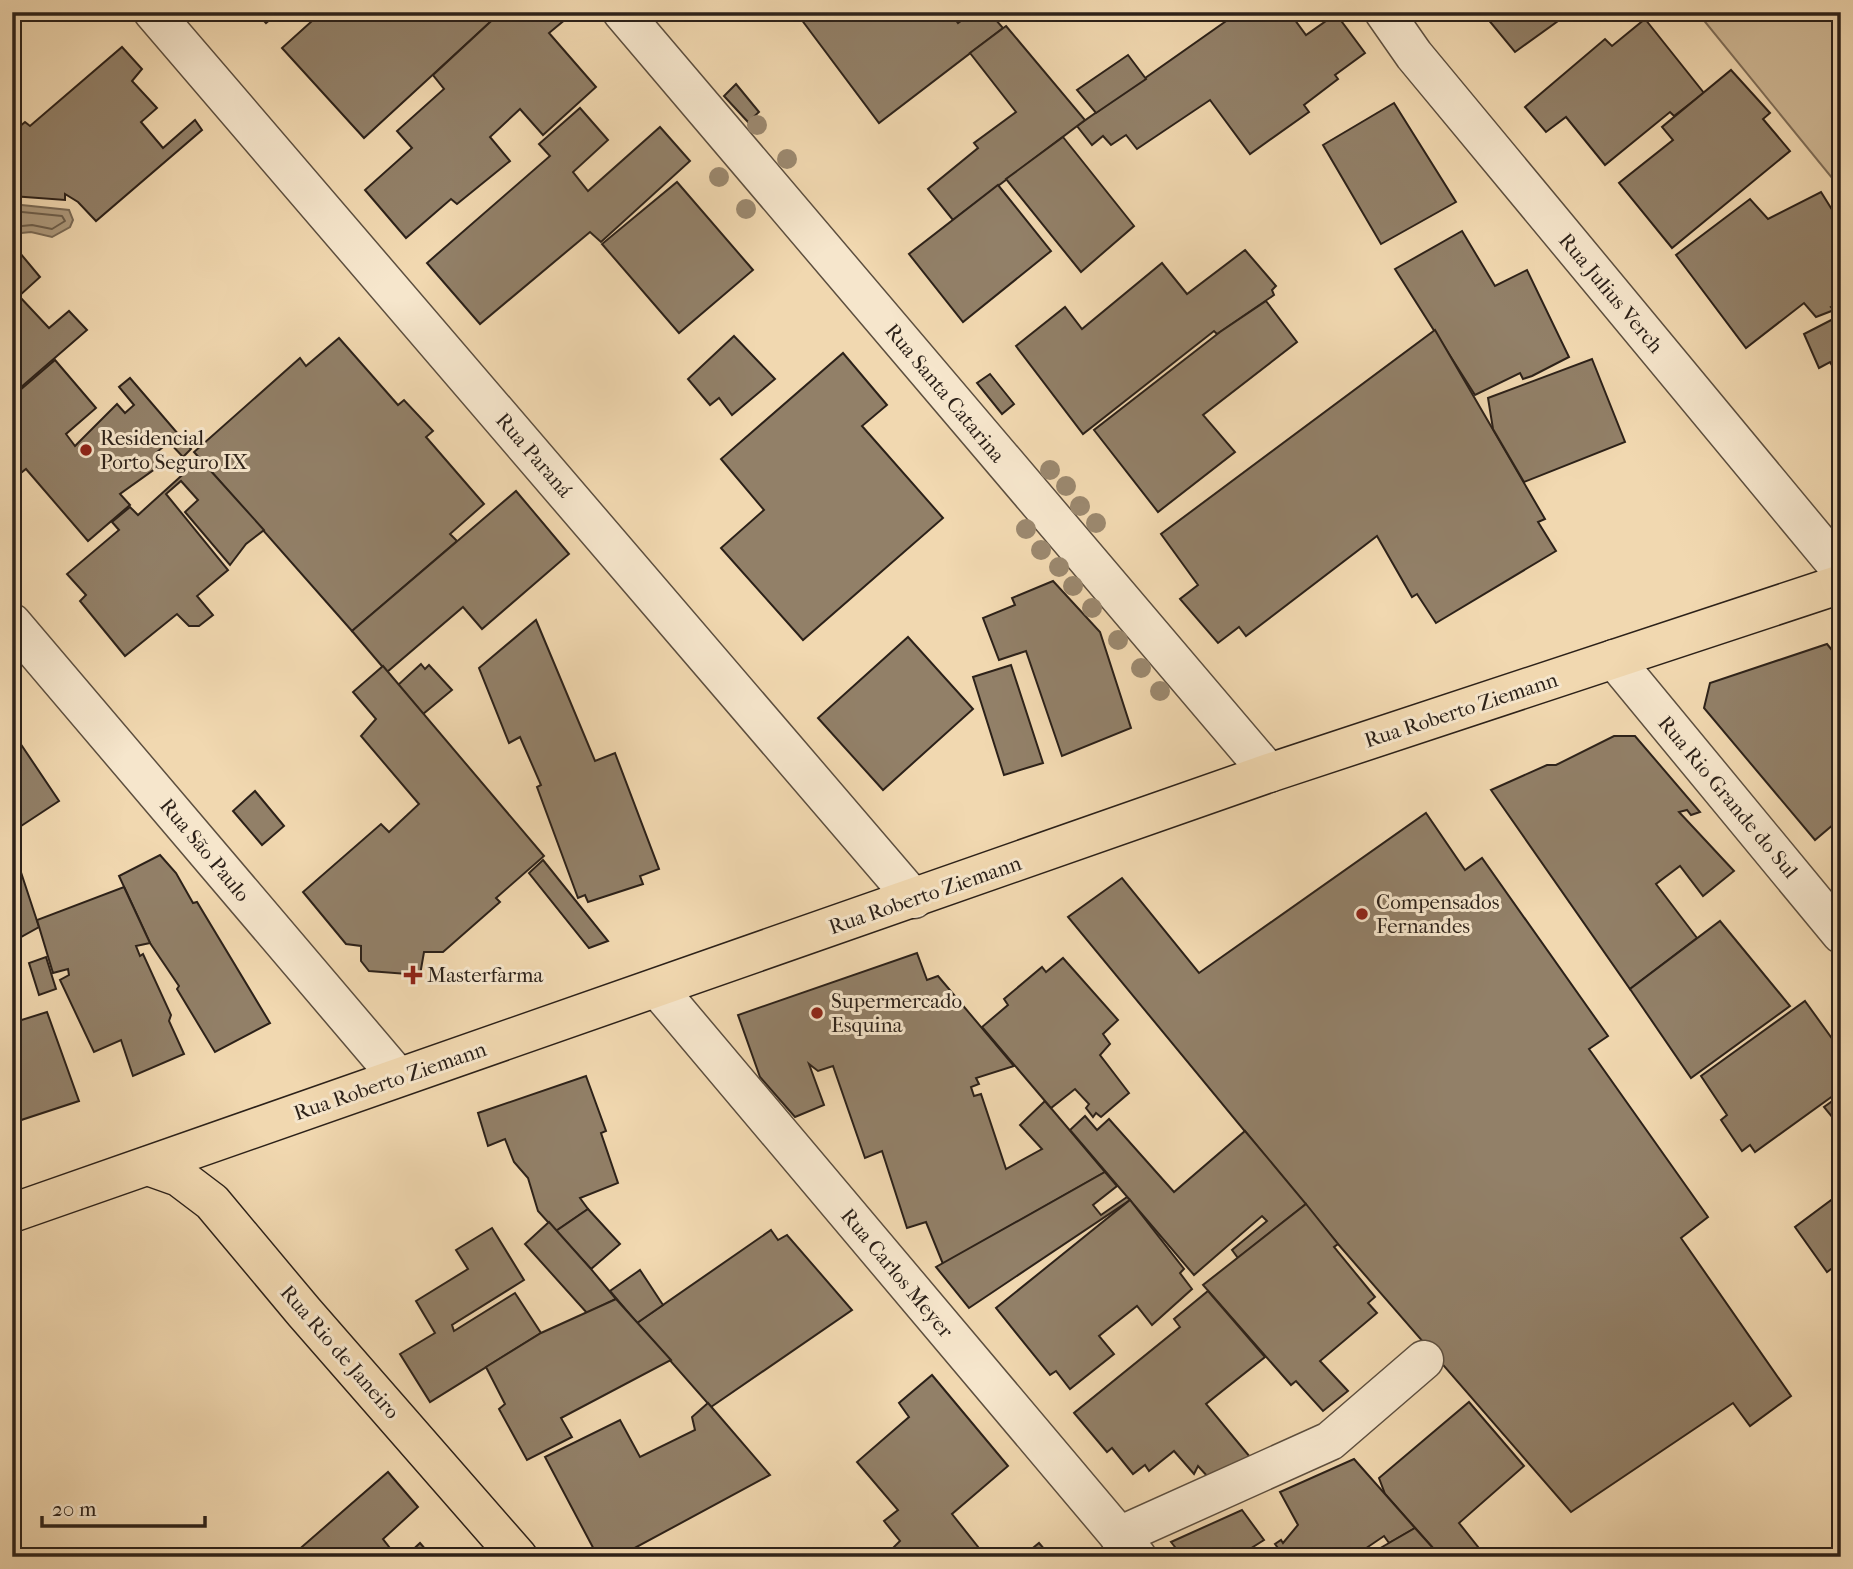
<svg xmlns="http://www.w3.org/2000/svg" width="1853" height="1569" viewBox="0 0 1853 1569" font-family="'IM FELL French Canon',serif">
<rect width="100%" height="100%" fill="#f1d8b0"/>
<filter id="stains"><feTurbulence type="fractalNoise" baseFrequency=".00286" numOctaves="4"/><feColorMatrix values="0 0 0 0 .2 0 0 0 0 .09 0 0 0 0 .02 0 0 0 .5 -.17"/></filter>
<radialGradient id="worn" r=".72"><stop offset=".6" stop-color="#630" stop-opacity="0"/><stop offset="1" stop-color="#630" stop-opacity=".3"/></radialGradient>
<!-- green -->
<polygon fill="#d0b996" stroke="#7e6d58" stroke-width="2" points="1697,12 1841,12 1841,189"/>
<!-- water -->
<polygon fill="#ae9a7d" stroke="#7a6a55" stroke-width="2" points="12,204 69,210 73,220 70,227 52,237 31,232 12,234"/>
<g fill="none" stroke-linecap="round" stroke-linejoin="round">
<!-- shore -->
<polyline stroke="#6d5e4b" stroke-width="2" points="12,211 62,216 65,221 52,229 32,225 12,227"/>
</g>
<!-- building -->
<g fill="#928068" stroke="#2c2119" stroke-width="2">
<polygon points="256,12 279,12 266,23"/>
<polygon points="322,12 501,12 364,138 282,48"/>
<polygon points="501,12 562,12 567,18 549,33 596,87 543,135 520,109 490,137 510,161 457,204 451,199 406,238 365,190 412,148 397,131 444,89 433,75"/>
<polygon points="810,12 950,12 958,23 973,12 989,12 1003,28 879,123 801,19"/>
<polygon points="1239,12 1289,12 1306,35 1336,14 1365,53 1335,75 1338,79 1304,105 1309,112 1250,154 1210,100 1137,149 1126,135 1111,145 1103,136 1092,145 1077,126"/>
<polygon points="1482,12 1562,12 1555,17 1558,21 1515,52"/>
<polygon points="1645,19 1704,93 1674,116 1670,112 1605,165 1566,117 1546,132 1525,107 1605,39 1612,46"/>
<polygon points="1006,26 1085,120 953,220 928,189 978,148 974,143 1016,112 970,53"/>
<polygon points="122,47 142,69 132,81 157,108 141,122 163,148 195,120 202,130 96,221 78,202 65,194 65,200 12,196 12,133 25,122 30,126"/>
<polygon points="1128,55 1146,79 1096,113 1077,90"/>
<polygon points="1731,70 1770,113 1763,119 1790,151 1672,248 1619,183 1673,140 1662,127"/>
<polygon points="736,84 759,112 748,122 724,96"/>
<polygon points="1394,103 1456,202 1381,244 1323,145"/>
<polygon points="580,108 608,140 573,172 588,191 660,127 690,161 601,242 590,232 480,324 427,263 550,156 539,144"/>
<polygon points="1063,137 1134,226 1081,272 1006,179"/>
<polygon points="677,182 753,270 679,333 602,244"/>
<polygon points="998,185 1051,251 963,322 909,254"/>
<polygon points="1821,192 1841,224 1841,302 1831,307 1834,310 1816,317 1804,303 1746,348 1676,255 1750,199 1768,219"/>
<polygon points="1462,231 1495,286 1527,270 1569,357 1532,376 1523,379 1520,373 1475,395 1395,269"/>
<polygon points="15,247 40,277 19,296 49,328 69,311 87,330 12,395 12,250"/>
<polygon points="1245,250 1276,286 1272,290 1274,295 1217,334 1214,331 1083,434 1016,346 1065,307 1082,329 1162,263 1187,294"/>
<polygon points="1266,301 1297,342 1203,415 1235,452 1158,512 1094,430 1220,332"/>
<polygon points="1841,315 1841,377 1839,378 1830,362 1819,368 1804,334"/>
<polygon points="1435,330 1545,519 1538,522 1556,551 1436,623 1417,594 1412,597 1377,536 1246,636 1239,627 1218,643 1180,599 1198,585 1161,534"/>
<polygon points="734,336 775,379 732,415 719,398 710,405 688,379"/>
<polygon points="339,338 398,405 404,400 433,431 426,437 484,504 450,534 457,541 352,631 194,452 300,358 306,366"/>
<polygon points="843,353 887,405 862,426 943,518 803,640 721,548 764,510 721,459"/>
<polygon points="1592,359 1625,442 1524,482 1493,429 1488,398"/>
<polygon points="55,360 96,408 66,434 75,446 117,404 125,413 134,405 119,387 130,378 191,449 183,457 169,442 157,452 166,461 120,494 130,505 88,541 26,469 12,480 12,397"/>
<polygon points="990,374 1014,404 1002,414 977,383"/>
<polygon points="200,459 264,530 246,544 230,565 185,512 198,500 181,481 166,494 228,570 197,596 213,615 199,626 189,626 177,614 125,656 80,601 86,595 67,574 119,530 112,522 130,507 138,515"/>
<polygon points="516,491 569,554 482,629 463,607 387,672 352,631"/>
<polygon points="1053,581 1100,632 1131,728 1062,756 1026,651 999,660 983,618 1015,605 1012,598"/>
<polygon points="536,620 595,761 615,753 659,869 640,876 643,884 588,902 585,895 578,898 537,787 541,785 520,737 509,743 479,668"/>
<polygon points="908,637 973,709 883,790 818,718"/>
<polygon points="1827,644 1841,661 1841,818 1815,840 1704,708 1710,683"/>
<polygon points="421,664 425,669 429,665 452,690 423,714 398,685"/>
<polygon points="1011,665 1043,763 1004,775 973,677"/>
<polygon points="383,666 544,856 496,898 500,902 443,952 424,952 420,975 369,971 361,961 361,946 346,944 303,892 381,824 389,832 419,804 361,736 376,719 353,692"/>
<polygon points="1614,736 1635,736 1700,812 1691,815 1687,810 1679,812 1734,871 1703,896 1680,866 1656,884 1697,938 1630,989 1491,790 1547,765 1556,765"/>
<polygon points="16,737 59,801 12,832 12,739"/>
<polygon points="255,791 284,826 262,845 233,811"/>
<polygon points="1426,813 1465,870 1482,858 1608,1036 1589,1049 1708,1217 1681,1238 1791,1396 1750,1426 1733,1403 1571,1512 1338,1244 1068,917 1122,878 1199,973"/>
<polygon points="12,845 39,927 12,942"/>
<polygon points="160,855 176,873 193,903 197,902 270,1023 215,1052 177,989 179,986 150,943 119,876"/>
<polygon points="543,860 608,941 589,948 529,873"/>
<polygon points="124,887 150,943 136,946 140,956 143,954 171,1015 169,1021 184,1054 133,1076 121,1040 94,1052 60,980 69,975 68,969 53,973 37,920"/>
<polygon points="1720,921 1790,1006 1691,1078 1630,989"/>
<polygon points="917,953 927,980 938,976 1014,1066 976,1078 979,1084 971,1087 974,1096 981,1094 1006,1169 1042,1149 1020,1125 1045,1101 1105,1172 943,1264 926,1222 907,1228 882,1151 865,1158 833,1066 818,1071 809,1064 824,1105 795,1117 760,1077 738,1015"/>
<polygon points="46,957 56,989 39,995 29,963"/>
<polygon points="1063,958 1118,1020 1103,1034 1110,1044 1100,1055 1129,1093 1101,1117 1096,1113 1093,1117 1086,1108 1089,1104 1075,1089 1051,1108 982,1027 1008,1005 1004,999 1042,967 1046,972"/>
<polygon points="1805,1001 1841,1051 1841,1090 1755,1152 1750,1145 1742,1151 1721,1120 1727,1115 1701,1076"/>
<polygon points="47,1012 79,1101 12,1123 12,1023"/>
<polygon points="586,1076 606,1131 601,1133 618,1183 580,1198 588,1209 556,1231 538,1211 528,1178 514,1162 505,1139 488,1146 478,1113"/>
<polygon points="1841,1095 1841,1128 1824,1107"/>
<polygon points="1085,1116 1097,1130 1109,1119 1174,1192 1245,1131 1306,1204 1238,1258 1232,1250 1267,1221 1262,1216 1194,1275 1070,1130"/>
<polygon points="1105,1172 1117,1186 1093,1205 1101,1215 1127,1197 1130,1200 969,1308 936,1267"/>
<polygon points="1838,1195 1841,1199 1841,1280 1831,1269 1827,1272 1795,1227"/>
<polygon points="1130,1200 1184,1269 1180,1273 1192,1289 1152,1325 1137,1306 1099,1336 1114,1354 1070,1389 1056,1371 1050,1375 996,1308"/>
<polygon points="1306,1204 1338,1244 1334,1247 1375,1297 1368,1303 1377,1313 1320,1361 1348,1391 1323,1411 1296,1381 1291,1385 1203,1285"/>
<polygon points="588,1209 620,1244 591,1269 556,1231"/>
<polygon points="549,1222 591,1269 616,1299 587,1313 525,1244"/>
<polygon points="492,1228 524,1280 452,1325 454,1331 515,1293 541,1333 430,1402 400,1354 435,1333 416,1301 468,1269 456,1250"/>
<polygon points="771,1230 778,1240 787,1235 852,1310 711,1407 637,1323"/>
<polygon points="640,1270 663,1305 637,1323 610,1291"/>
<polygon points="1208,1291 1265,1357 1206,1404 1250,1457 1208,1477 1198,1466 1194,1474 1174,1451 1149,1471 1145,1465 1133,1474 1112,1448 1107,1452 1074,1413 1180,1327 1174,1319"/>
<polygon points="616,1299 671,1360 561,1418 572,1437 527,1460 499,1409 505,1404 486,1367 541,1333"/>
<polygon points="932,1375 1008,1466 952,1514 986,1557 884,1557 900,1541 884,1521 898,1510 857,1462 909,1417 899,1403"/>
<polygon points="1469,1402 1524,1466 1459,1523 1486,1557 1441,1557 1385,1494 1379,1478"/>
<polygon points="708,1403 770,1475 618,1557 598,1557 545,1457 620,1420 640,1457 695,1430 692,1417"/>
<polygon points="1354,1459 1415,1528 1389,1543 1384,1536 1353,1557 1269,1557 1280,1551 1275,1544 1281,1540 1283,1543 1298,1525 1280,1492"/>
<polygon points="388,1472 418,1507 383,1539 393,1552 387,1557 300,1557 296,1552"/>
<polygon points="1242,1510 1264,1540 1237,1557 1183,1557 1171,1542"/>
<polygon points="1415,1528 1441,1557 1365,1557 1389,1543"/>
<polygon points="420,1543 432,1557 405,1557"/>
<polygon points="1039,1543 1051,1557 1022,1557"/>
</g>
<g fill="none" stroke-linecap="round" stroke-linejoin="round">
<defs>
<g id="minor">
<polyline points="153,12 914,899"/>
<polyline points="622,12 1269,773"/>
<polyline points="1384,12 1414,55 1841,570"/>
<polyline points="12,623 398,1077"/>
<polyline points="1614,659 1841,934"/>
<polyline points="658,989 1137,1557"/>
<polyline points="1119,1536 1330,1441 1424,1360"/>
</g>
<g id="major">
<polyline points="148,1166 179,1177 212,1202 304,1312 518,1557"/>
<polyline points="12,1213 1269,773 1841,584"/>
</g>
</defs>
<!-- minor casing -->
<use href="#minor" stroke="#5d4f3f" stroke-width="41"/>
<!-- major casing -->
<use href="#major" stroke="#2c2119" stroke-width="41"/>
<!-- minor -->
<use href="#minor" stroke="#f6e6cc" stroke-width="38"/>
<!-- major -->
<use href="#major" stroke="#f1d8b0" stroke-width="38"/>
</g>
<!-- trees -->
<g fill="#9b886e">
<circle cx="757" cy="125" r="10"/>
<circle cx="787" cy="159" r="10"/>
<circle cx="719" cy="177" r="10"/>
<circle cx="746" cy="209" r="10"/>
<circle cx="1050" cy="470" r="10"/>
<circle cx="1066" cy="486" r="10"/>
<circle cx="1080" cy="506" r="10"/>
<circle cx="1096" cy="523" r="10"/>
<circle cx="1026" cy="529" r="10"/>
<circle cx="1041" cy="550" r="10"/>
<circle cx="1059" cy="567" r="10"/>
<circle cx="1073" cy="586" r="10"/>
<circle cx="1092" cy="608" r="10"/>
<circle cx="1118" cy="640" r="10"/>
<circle cx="1141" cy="668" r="10"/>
<circle cx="1160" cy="691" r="10"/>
</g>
<!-- markers -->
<g fill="#8f2418" stroke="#f6e6cc" stroke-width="2.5">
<circle cx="86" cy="450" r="7"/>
<circle cx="1362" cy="914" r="7"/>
<path d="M409.5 964.5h7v7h7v7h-7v7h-7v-7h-7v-7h7z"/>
<circle cx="817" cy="1013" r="7"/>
</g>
<g text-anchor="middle" stroke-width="6" stroke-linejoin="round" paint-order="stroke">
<!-- street labels -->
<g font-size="21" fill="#2c2119" stroke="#f6e6cc">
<text transform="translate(1611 293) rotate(50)" y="7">Rua Julius Verch</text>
<text transform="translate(945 393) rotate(50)" y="7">Rua Santa Catarina</text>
<text transform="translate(534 455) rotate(49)" y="7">Rua Paraná</text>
<text transform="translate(1461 710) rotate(-18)" y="7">Rua Roberto Ziemann</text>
<text transform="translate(1728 797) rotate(50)" y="7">Rua Rio Grande do Sul</text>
<text transform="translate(205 850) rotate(50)" y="7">Rua São Paulo</text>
<text transform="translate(925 895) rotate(-19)" y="7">Rua Roberto Ziemann</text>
<text transform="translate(390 1081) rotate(-19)" y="7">Rua Roberto Ziemann</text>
<text transform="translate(897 1273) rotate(50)" y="7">Rua Carlos Meyer</text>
<text transform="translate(340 1352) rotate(49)" y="7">Rua Rio de Janeiro</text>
</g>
<!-- poi labels -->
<g font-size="21" fill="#2c2119" stroke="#f6e6cc" text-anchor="start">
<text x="100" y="445">Residencial<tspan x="100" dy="24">Porto Seguro IX</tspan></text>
<text x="1376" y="909">Compensados<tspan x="1376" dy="24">Fernandes</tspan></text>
<text x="427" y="982">Masterfarma</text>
<text x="831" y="1008">Supermercado<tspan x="831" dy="24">Esquina</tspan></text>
</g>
</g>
<!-- margin -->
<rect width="1853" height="1569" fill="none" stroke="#f1d8b0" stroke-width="42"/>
<rect x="14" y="14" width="1825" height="1541" fill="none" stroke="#2c2119" stroke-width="3.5"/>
<rect x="21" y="21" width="1811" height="1527" fill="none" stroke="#2c2119" stroke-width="2"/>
<!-- scale -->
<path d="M42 1516v10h163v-10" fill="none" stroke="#2c2119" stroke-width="3.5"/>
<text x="52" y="1516" font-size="21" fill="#2c2119" stroke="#f6e6cc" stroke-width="5" paint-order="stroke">20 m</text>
<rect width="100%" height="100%" filter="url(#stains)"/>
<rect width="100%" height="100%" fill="url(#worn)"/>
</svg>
